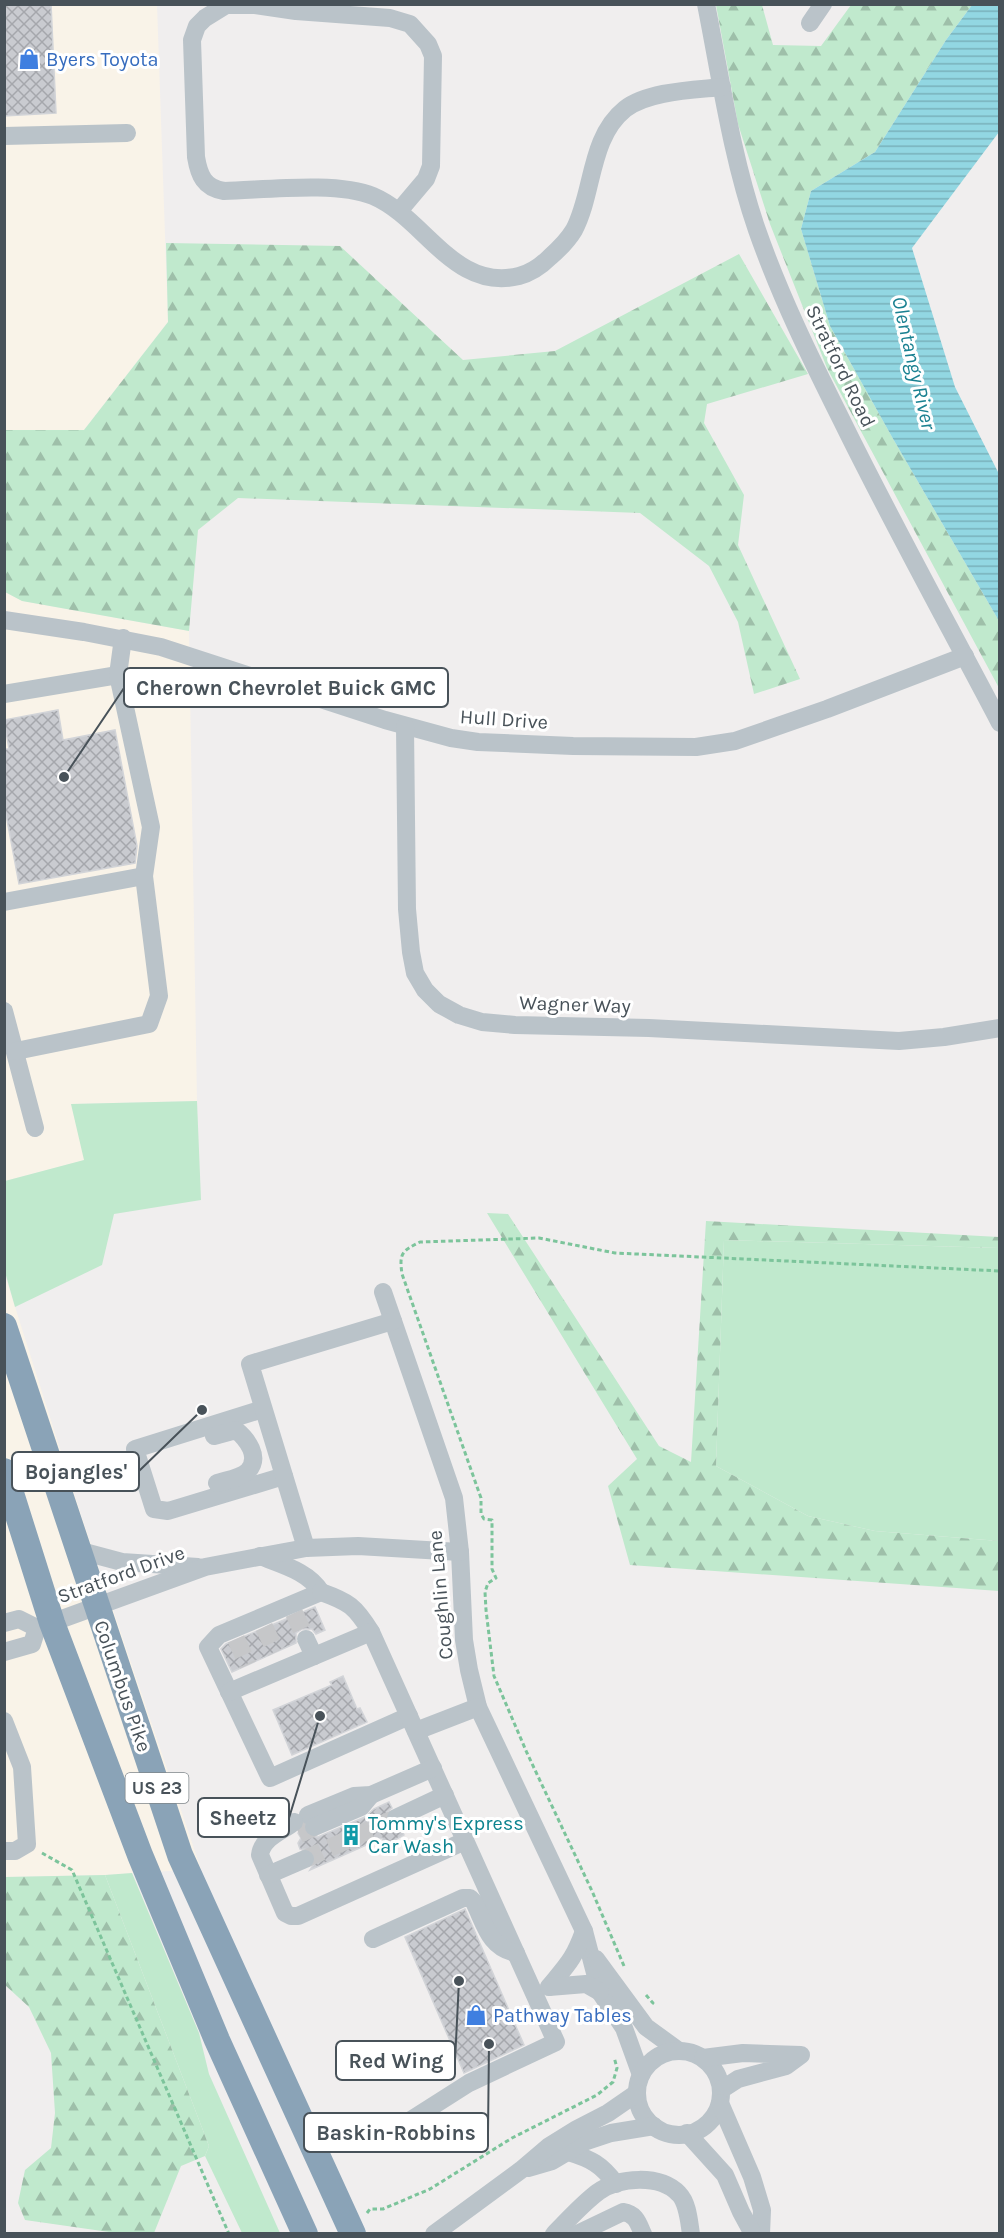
<svg xmlns="http://www.w3.org/2000/svg" width="1004" height="2238" viewBox="0 0 1004 2238" font-family="Karla,sans-serif">
<defs>
<pattern id="forest-firs" width="22" height="20" patternUnits="userSpaceOnUse" patternTransform="scale(1.5)"><rect width="22" height="20" fill="#c0e9cd"/><path d="M5 1l3.5 6h-7zM16 11l3.5 6h-7z" fill="#9ebfa9"/></pattern>
<pattern id="water-rules" width="6" height="5" patternUnits="userSpaceOnUse" patternTransform="scale(1.5)"><rect width="6" height="5" fill="#92d7e2"/><path d="M0 2.5h6" fill="none" stroke="#79b1ba"/></pattern>
<pattern id="building-cross-hatch" width="8" height="8" patternUnits="userSpaceOnUse" patternTransform="scale(1.5)"><rect width="8" height="8" fill="#c9cbd0"/><path d="M0 0l8 8M0 8l8-8" fill="none" stroke="#a5a7ac"/></pattern>
</defs>
<rect width="100%" height="100%" fill="#f0eeee"/>
<!-- commercial -->
<g fill="#f9f3e8">
<polygon points="4,5 157,5 168,322 84,430 5,430"/>
<polygon points="5,592 23,601 189,631 197,1101 71,1104 85,1160 5,1181"/>
<polygon points="4,1272 81,1515 201,1869 105,1875 5,1877"/>
</g>
<!-- grass -->
<g fill="#c0e9cd">
<polygon points="197,1101 201,1200 114,1214 102,1265 15,1307 5,1272 5,1181 84,1160 71,1104"/>
<polygon points="724,1240 999,1248 999,1541 875,1531 808,1516 716,1466"/>
<polygon points="132,1873 199,2033 209,2074 280,2233 242,2233 205,2156 209,2146 105,1875"/>
</g>
<!-- forest -->
<g fill="url(#forest-firs)">
<polygon points="716,5 762,5 773,45 821,46 851,5 972,5 946,40 875,152 811,191 801,229 830,326 892,437 999,621 999,688 827,368 770,224 738,124"/>
<polygon points="166,243 340,246 463,360 555,351 739,254 808,374 707,404 704,423 744,495 738,545 800,679 754,694 738,622 709,566 640,513 238,498 198,530 189,631 22,601 5,592 5,430 84,430 168,322"/>
<polygon points="487,1213 508,1214 659,1446 691,1462 706,1221 999,1237 999,1248 724,1240 716,1466 808,1516 875,1531 999,1541 999,1591 630,1565 608,1486 637,1459"/>
<polygon points="105,1875 209,2146 205,2156 181,2166 154,2233 116,2233 25,2220 18,2203 25,2170 51,2148 55,2113 51,2053 29,2007 5,1985 5,1877"/>
</g>
<!-- water -->
<polygon fill="url(#water-rules)" points="972,5 999,5 999,132 912,248 955,387 999,474 999,621 892,437 830,326 801,229 811,191 875,152 946,40"/>
<!-- building -->
<g fill="url(#building-cross-hatch)" stroke="#d2d4d8" stroke-width="1.5">
<polygon points="4,4 51,4 56,113 4,116"/>
<polygon points="58,710 63,740 115,730 137,846 135,863 19,884 4,804 4,749 9,749 4,720"/>
<polygon points="315,1607 325,1630 316,1634 312,1629 302,1629 296,1633 296,1643 232,1672 221,1649 226,1644"/>
<polygon points="343,1676 357,1709 360,1708 367,1722 292,1755 273,1710 332,1685 330,1682"/>
<polygon points="389,1802 392,1808 387,1812 386,1822 390,1827 401,1828 404,1835 393,1841 384,1843 382,1838 310,1870 316,1861 315,1855 311,1850 300,1849 298,1843 301,1838 298,1833 303,1828 308,1836 318,1837 365,1817 374,1809"/>
<polygon points="465,1909 524,2045 464,2073 405,1937"/>
</g>
<g fill="none" stroke-linecap="round" stroke-linejoin="round">
<!-- minor-tunnel -->
<g stroke="#c6c7c9" stroke-width="18" stroke-dasharray="18 9" stroke-linecap="butt">
<polyline points="294,1613 306,1639"/>
<polyline points="264,1627 276,1652"/>
<polyline points="236,1639 248,1665"/>
<polyline points="299,1834 314,1827"/>
<polyline points="305,1859 396,1818"/>
</g>
<!-- path -->
<g stroke="#7cc49b" stroke-width="3" stroke-dasharray="4.5 3" stroke-linecap="butt">
<polyline points="42,1853 72,1870 229,2234"/>
<path d="M 624,1966 L 592,1891 L 527,1753 L 494,1676 L 486,1610 L 485,1592 L 488,1583 L 496,1578 L 492,1569 L 492,1520 L 484,1519 L 481,1514 L 481,1498 L 402,1274 C 399,1253 402,1251 420,1242 L 539,1238 L 615,1253 L 1000,1271"/>
<polyline points="646,1995 653,2003 650,2006"/>
<polyline points="367,2213 370,2209 383,2209 430,2189 512,2138 597,2095 613,2082 617,2068 614,2057"/>
</g>
<!-- minor -->
<g stroke="#bac3c9" stroke-width="18">
<path d="M 706,4 C 721,80 732,158 757,230 C 780,296 811,359 842,421 C 892,523 947,622 1000,723"/>
<polyline points="810,23 823,4"/>
<polyline points="4,136 127,133"/>
<path d="M 399,211 L 426,179 L 431,166 L 433,56 L 428,44 L 410,24 L 390,18 L 296,11 L 255,5 L 226,5 L 205,18 L 197,26 L 192,40 L 196,157 C 199,175 204,188 224,191 C 264,190 337,181 373,196 C 425,218 454,292 519,276 C 531,273 541,266 550,257 C 558,250 568,240 574,230 C 594,192 589,138 625,109 C 648,91 694,90 722,87"/>
<polyline points="4,620 84,632 161,647 385,720 451,738 478,742 573,746 696,747 735,741 827,709 965,656"/>
<polyline points="4,694 118,675"/>
<polyline points="405,726 407,909 411,952 415,973 425,990 439,1004 459,1015 482,1022 515,1025 649,1028 899,1041 944,1037 1000,1028"/>
<polyline points="4,902 144,876"/>
<polyline points="4,1011 35,1128"/>
<polyline points="16,1051 149,1024 159,996 144,876 151,827 118,675 123,638"/>
<polyline points="383,1292 454,1498 460,1552 464,1640 469,1670 478,1707 584,1931 600,1992 624,2028 641,2075"/>
<polyline points="263,1409 135,1449 154,1509 168,1511 284,1476"/>
<path d="M 214,1436 L 236,1430 C 247,1439 261,1457 248,1471 C 241,1478 226,1480 217,1483"/>
<polyline points="306,1548 250,1364 393,1321"/>
<polyline points="77,1550 122,1562 198,1567"/>
<path d="M 260,1556 C 282,1565 308,1571 321,1592 L 219,1635 L 208,1647 L 270,1778 L 409,1716"/>
<path d="M 321,1592 C 349,1602 355,1606 371,1632 L 556,2042 L 469,2083 L 403,2125"/>
<polyline points="4,1623 19,1619 37,1628 205,1567 306,1548 358,1546 460,1552"/>
<polyline points="306,1639 314,1656"/>
<polyline points="4,1652 32,1644 37,1628"/>
<polyline points="229,1692 371,1632"/>
<polyline points="4,1721 22,1767 27,1844 15,1851 4,1851"/>
<polyline points="416,1731 478,1707"/>
<polyline points="308,1815 354,1796 371,1795 433,1768"/>
<polyline points="396,1818 445,1795"/>
<path d="M 294,1822 C 281,1832 262,1838 260,1855 L 285,1913 L 291,1916 L 298,1916 L 465,1841"/>
<polyline points="314,1827 361,1807 371,1795"/>
<polyline points="268,1875 305,1859"/>
<path d="M 373,1939 L 463,1898 L 470,1898 L 474,1902 C 485,1924 489,1948 516,1953"/>
<polyline points="596,1959 646,2027 679,2051"/>
<path d="M 549,1987 C 568,1964 574,1959 584,1931"/>
<polyline points="549,1987 586,1984 600,1992"/>
<circle cx="679" cy="2093" r="42"/>
<polyline points="703,2058 743,2053 801,2055 786,2066 738,2079 721,2090"/>
<polyline points="720,2103 752,2177 762,2210 761,2234"/>
<polyline points="687,2133 725,2175 741,2212 753,2234"/>
<path d="M 568,2152 C 591,2159 601,2164 616,2184"/>
<polyline points="528,2168 552,2161 584,2142 611,2133 654,2126"/>
<polyline points="434,2234 521,2170 548,2147 577,2129 608,2113 637,2093"/>
<path d="M 554,2234 C 568,2220 582,2204 598,2192 C 619,2177 660,2174 679,2194 C 688,2203 689,2222 691,2234"/>
<path d="M 577,2234 L 623,2212 C 636,2214 638,2223 643,2234"/>
</g>
<!-- highway -->
<g stroke="#8aa3b7" stroke-width="26">
<polyline points="4,1326 180,1855 353,2234"/>
<polyline points="4,1471 52,1623 140,1855 217,2040 305,2234"/>
</g>
</g>
<!-- icons -->
<defs>
<symbol id="shop-bare" viewBox="-9 -9 18 18"><path d="M-5-2.5h2.3a2.7 3.5 0 0 1 5.4 0H5L5.5 6h-11ZM-1.5-2.5h3a1.5 2.3 0 0 0-3 0Z" fill="#3f7fe0" stroke="#fff" stroke-width="2.5" paint-order="stroke"/></symbol>
<symbol id="building-bare" viewBox="-9 -9 18 18"><path d="M-4-6H4V6H1V3H-1V6H-4ZM-2.5-4.3h1.7v1.8h-1.7ZM.8-4.3h1.7v1.8H.8ZM-2.5-1h1.7V.8h-1.7ZM.8-1h1.7V.8H.8Z" fill="#0f9aa8" stroke="#fff" stroke-width="2.5" paint-order="stroke"/></symbol>
</defs>
<g fill-rule="evenodd">
<use href="#shop-bare" x="14" y="44" width="30" height="30"/>
<use href="#building-bare" x="336" y="1820" width="30" height="30"/>
<use href="#shop-bare" x="461" y="2000" width="30" height="30"/>
</g>
<g text-anchor="middle" stroke-width="6" stroke-linejoin="round" paint-order="stroke">
<!-- shield labels -->
<rect fill="#fff" stroke="#7f868b" stroke-width="1.5" x="125.5" y="1773" width="63" height="30" rx="4.5"/>
<g font-size="18" font-weight="bold" fill="#485259">
<text x="157" y="1794">US 23</text>
</g>
<!-- shop labels -->
<g font-size="20" fill="#366cbe" stroke="#fff" text-anchor="start">
<text x="46" y="66">Byers Toyota</text>
<text x="493" y="2022">Pathway Tables</text>
</g>
<!-- street labels -->
<g font-size="20" fill="#485259" stroke="#fff">
<text transform="translate(841 366) rotate(64)" y="7">Stratford Road</text>
<text transform="translate(504 719) rotate(4)" y="7">Hull Drive</text>
<text transform="translate(575 1004) rotate(2)" y="7">Wagner Way</text>
<text transform="translate(121 1574) rotate(-20)" y="7">Stratford Drive</text>
<text transform="translate(440 1595) rotate(-95)" y="7">Coughlin Lane</text>
<text transform="translate(123 1686) rotate(71)" y="7">Columbus Pike</text>
</g>
<!-- culture labels -->
<g font-size="20" fill="#0d838f" stroke="#fff" text-anchor="start">
<text x="368" y="1830">Tommy's Express<tspan x="368" dy="23">Car Wash</tspan></text>
</g>
<!-- water labels -->
<g font-size="21" font-style="italic" fill="#1a8191" stroke="#fff">
<text transform="translate(914 363) rotate(77)" y="7">Olentangy River</text>
</g>
</g>
<!-- callouts -->
<path fill="none" stroke="#485259" stroke-width="2" d="M64 777L124 688M202 1410L139 1471M320 1716L289 1818M459 1981L455 2061M489 2044L488 2133"/>
<g fill="#485259" stroke="#fff" stroke-width="2">
<circle cx="64" cy="777" r="6"/>
<circle cx="202" cy="1410" r="6"/>
<circle cx="320" cy="1716" r="6"/>
<circle cx="459" cy="1981" r="6"/>
<circle cx="489" cy="2044" r="6"/>
</g>
<g fill="#fff" stroke="#485259" stroke-width="2">
<rect x="124" y="668" width="324" height="39" rx="6"/>
<rect x="12" y="1452" width="127" height="39" rx="6"/>
<rect x="198" y="1798" width="91" height="39" rx="6"/>
<rect x="336" y="2041" width="119" height="39" rx="6"/>
<rect x="304" y="2113" width="184" height="39" rx="6"/>
</g>
<g font-size="21" text-anchor="middle" font-weight="bold" fill="#485259">
<text x="286" y="695">Cherown Chevrolet Buick GMC</text>
<text x="76" y="1479">Bojangles'</text>
<text x="243" y="1825">Sheetz</text>
<text x="396" y="2068">Red Wing</text>
<text x="396" y="2140">Baskin-Robbins</text>
</g>
<!-- border -->
<rect width="1004" height="2238" fill="none" stroke="#485259" stroke-width="12"/>
</svg>
